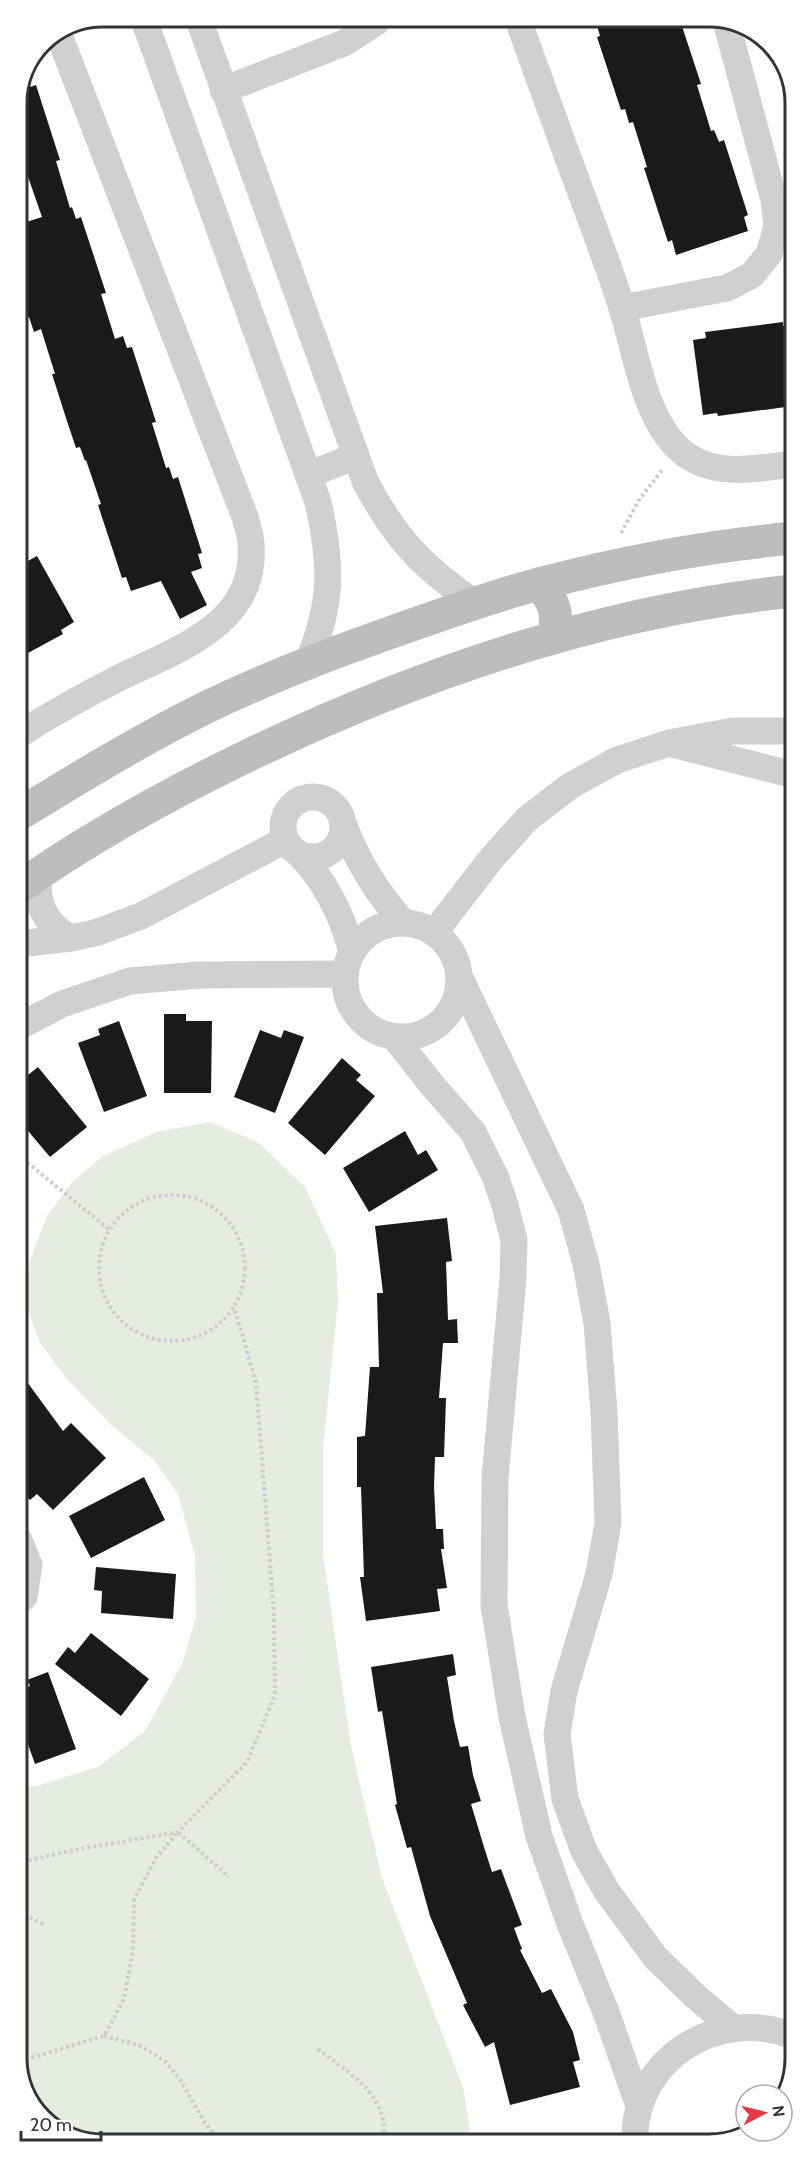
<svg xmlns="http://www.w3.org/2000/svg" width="812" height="2161" viewBox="0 0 812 2161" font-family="Cabin,sans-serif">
<rect width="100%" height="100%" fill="#fff"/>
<!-- green -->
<polygon fill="#e6ecdf" points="210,1122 258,1142 305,1187 336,1254 338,1301 323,1450 323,1555 351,1746 382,1878 463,2087 472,2143 97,2144 50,2126 20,2081 19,1787 36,1786 98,1767 145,1731 182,1664 196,1617 195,1556 178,1494 154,1460 110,1424 67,1379 40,1343 26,1305 29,1263 47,1216 72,1182 103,1156 157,1132"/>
<!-- building -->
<g fill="#1a1a1a">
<polygon points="611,17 679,17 701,84 697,85 711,131 714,130 719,142 724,140 748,215 744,217 748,231 676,255 672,240 668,242 644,168 647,167 633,122 629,123 625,109 621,110 597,37 600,36 596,22"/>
<polygon points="36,85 60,160 56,161 70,208 72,207 76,219 81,217 106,293 101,294 115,339 123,336 127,348 132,347 156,422 152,423 166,468 169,467 173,479 178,477 202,553 198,554 202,568 191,572 207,605 180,619 161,581 131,591 126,577 122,578 98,505 101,504 86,460 85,461 80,447 76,448 66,418 52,374 55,374 41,329 34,332 29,317 25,319 17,294 17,225 42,217 26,171 17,174 17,98 20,90"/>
<polygon points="783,322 783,326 793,325 793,406 718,416 717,413 703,415 693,340 706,338 705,332"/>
<polygon points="37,556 74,622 61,630 63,634 17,659 17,567"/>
<polygon points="164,1014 186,1014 186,1021 212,1021 211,1093 164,1093"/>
<polygon points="119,1021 147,1096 104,1112 78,1043 100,1035 98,1029"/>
<polygon points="260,1030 281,1038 284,1030 304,1037 275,1113 234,1097"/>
<polygon points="342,1058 361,1075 356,1080 375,1096 325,1155 288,1123"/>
<polygon points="38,1067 87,1127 50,1157 18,1119 18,1083"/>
<polygon points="405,1131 418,1155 426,1150 438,1170 369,1212 343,1168"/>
<polygon points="447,1218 452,1261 446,1262 448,1320 457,1319 458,1343 443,1343 439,1398 446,1398 444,1457 435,1457 434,1486 436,1529 443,1529 444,1549 441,1549 447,1588 437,1589 440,1611 366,1621 360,1577 364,1577 361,1487 357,1487 357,1437 365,1436 370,1367 379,1367 377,1293 383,1293 375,1226"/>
<polygon points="19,1371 63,1431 71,1423 106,1458 53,1510 37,1494 30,1500 19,1489"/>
<polygon points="144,1477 165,1520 91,1558 69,1516"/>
<polygon points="96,1567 176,1574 173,1619 101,1613 102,1591 94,1590"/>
<polygon points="91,1633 149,1679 121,1716 55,1664 68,1647 75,1653"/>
<polygon points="453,1654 456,1675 447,1677 454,1721 460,1747 468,1746 473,1775 481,1801 471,1804 484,1847 492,1872 501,1869 522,1925 514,1928 522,1949 520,1950 542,1993 551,1989 573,2032 580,2060 573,2062 580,2087 510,2105 494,2042 485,2047 463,2005 467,2003 430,1916 411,1847 407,1848 395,1805 397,1804 382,1711 378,1712 371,1667"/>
<polygon points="48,1672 76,1749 35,1764 19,1719 19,1690 30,1686 27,1680"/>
</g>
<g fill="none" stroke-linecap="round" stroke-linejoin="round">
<!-- path -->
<g stroke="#cdcdcd" stroke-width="4" stroke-dasharray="3 3" stroke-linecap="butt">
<polyline points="621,533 639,500 663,469"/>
<polyline points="18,1155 110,1230"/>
<circle cx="172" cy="1268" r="73"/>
<polyline points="19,1867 26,1861 69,1851 178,1832 247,1762 275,1695 274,1615 256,1382 234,1307"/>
<polyline points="19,1912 45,1925"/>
<polyline points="104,2036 139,2045 166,2062 181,2081 205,2123 222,2144"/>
<path d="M 318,2049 C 351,2075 391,2096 383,2143"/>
<polyline points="20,2061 104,2036 124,1999 133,1950 134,1900 156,1858 178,1832 229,1877"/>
</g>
<!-- street -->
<g stroke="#d0d0d0" stroke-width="27">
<path d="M 143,17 L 318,502 C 332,564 333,603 308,662"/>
<path d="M 198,17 L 365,481 C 394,537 423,568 475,603"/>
<path d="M 517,17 C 540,81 563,145 587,209 C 599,242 612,275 622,308 C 636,352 644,418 680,450 C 711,478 755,469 793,464"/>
<polyline points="223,90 344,43 375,23 380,17"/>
<polyline points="622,308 727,288 752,275 769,254 777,227 774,200 726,21"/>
<polyline points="308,475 356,456"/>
<path d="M 18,735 C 50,715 83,696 117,679 C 175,650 258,625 251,544 C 251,535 247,526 245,517 L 59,35"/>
<polyline points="676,745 794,775"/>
<circle cx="313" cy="827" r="30"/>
<path d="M 343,823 C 357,861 376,892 403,922"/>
<path d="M 299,854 C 326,882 342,914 352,952"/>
<path d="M 39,873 C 35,902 44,924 71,938"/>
<circle cx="402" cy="980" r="57"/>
<polyline points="434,933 491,859 527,819 570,786 617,760 669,743 733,731 793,731"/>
<polyline points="18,944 71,938 95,933 141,916 285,840"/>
<polyline points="459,976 571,1210 586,1264 597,1323 604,1412 608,1523 599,1574 564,1691 557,1734 565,1799 584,1851 606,1890 655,1957 695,1996 732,2027"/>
<polyline points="18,1027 62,1004 130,981 199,975 345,974"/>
<polyline points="395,1038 432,1085 473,1132 495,1176 504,1202 514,1240 513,1278 495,1478 494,1605 512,1717 539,1836 570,1924 606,2012 639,2106"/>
<polyline points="19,1540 29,1565 24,1597 19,1602"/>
<path d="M 635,2142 C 632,2058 721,2005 795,2037"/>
</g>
<!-- secondary -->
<g stroke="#bdbdbd" stroke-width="33">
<path d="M 539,584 C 555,602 559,614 553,638"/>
<path d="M 18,815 C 80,777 142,739 207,707 C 267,678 329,654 392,632 C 441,615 489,597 539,584 C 622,562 708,546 793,538"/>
<path d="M 18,888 C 89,838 167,795 245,757 C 417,674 603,610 793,591"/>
</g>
</g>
<!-- crop -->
<path d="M0 0H812V2161H0ZM103 27H709A76 76 0 0 1 785 103V2058A76 76 0 0 1 709 2134H103A76 76 0 0 1 27 2058V103A76 76 0 0 1 103 27Z" fill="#fff" fill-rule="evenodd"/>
<path fill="none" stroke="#333" stroke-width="3" d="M103 27H709A76 76 0 0 1 785 103V2058A76 76 0 0 1 709 2134H103A76 76 0 0 1 27 2058V103A76 76 0 0 1 103 27Z"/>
<!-- north arrow -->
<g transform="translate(764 2113) rotate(83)"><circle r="28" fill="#ffffff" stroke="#adadad" stroke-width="1.5"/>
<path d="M0-4.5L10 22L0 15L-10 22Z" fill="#e63946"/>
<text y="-9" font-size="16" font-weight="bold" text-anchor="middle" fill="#333333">N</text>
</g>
<!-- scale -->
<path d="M21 2131v9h80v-9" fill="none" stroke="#333333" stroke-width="3"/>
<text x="30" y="2131" font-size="18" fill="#333333" stroke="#ffffff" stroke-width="4.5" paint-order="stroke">20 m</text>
</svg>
